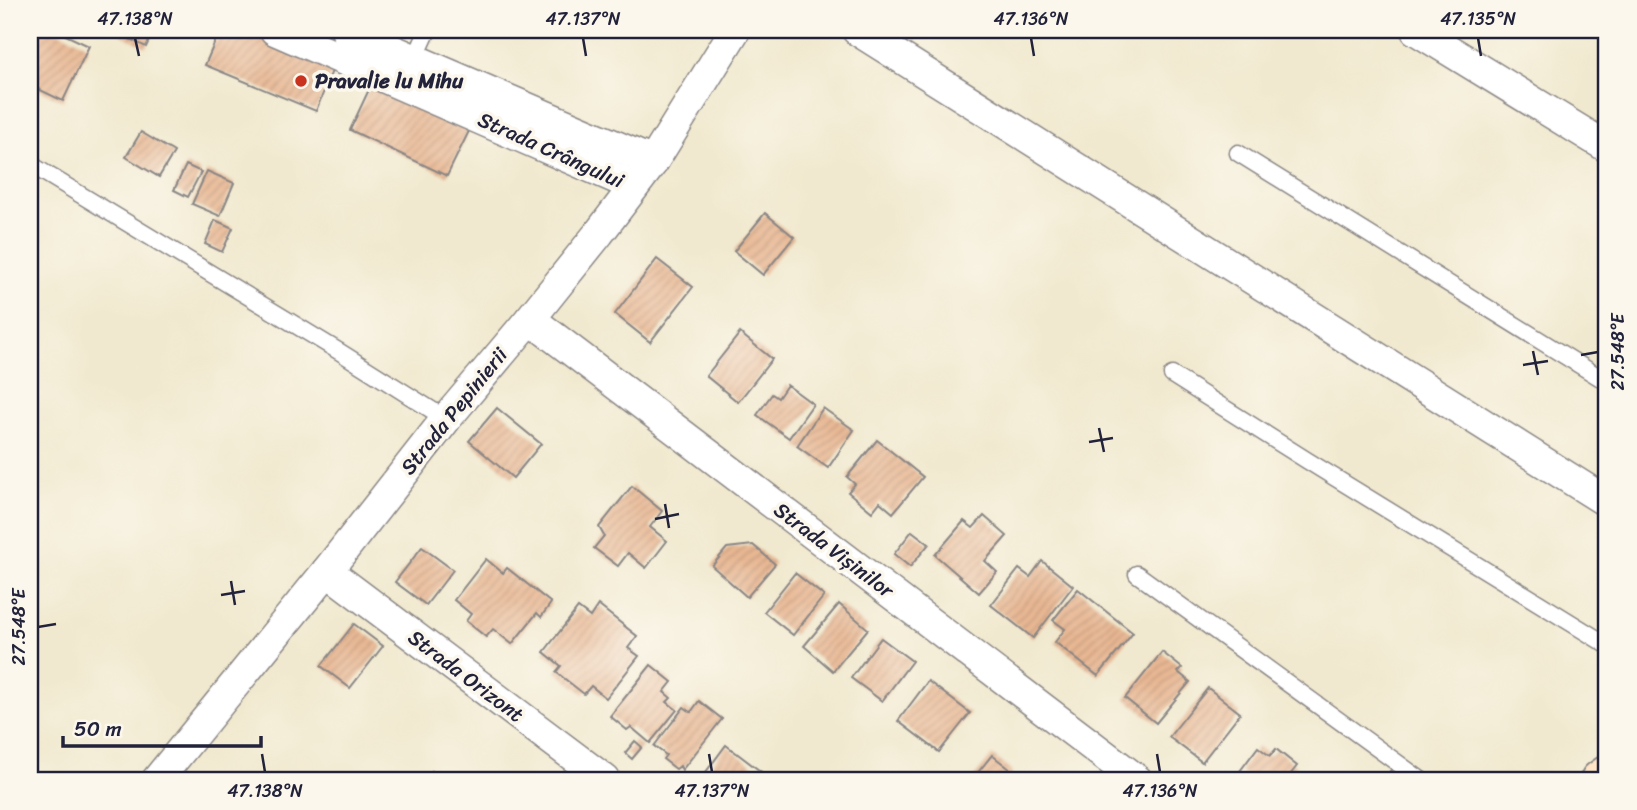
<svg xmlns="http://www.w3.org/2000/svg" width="1637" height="810" viewBox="0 0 1637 810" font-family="Sriracha,sans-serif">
<defs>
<pattern id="building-hatch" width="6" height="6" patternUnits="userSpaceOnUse" patternTransform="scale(1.75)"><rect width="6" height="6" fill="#e8b793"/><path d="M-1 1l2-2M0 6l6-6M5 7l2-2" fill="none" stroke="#c79d80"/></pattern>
</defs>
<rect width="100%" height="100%" fill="#fbf7ec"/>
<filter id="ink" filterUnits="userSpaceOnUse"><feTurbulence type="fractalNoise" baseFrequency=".0143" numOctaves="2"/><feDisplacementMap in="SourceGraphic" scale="14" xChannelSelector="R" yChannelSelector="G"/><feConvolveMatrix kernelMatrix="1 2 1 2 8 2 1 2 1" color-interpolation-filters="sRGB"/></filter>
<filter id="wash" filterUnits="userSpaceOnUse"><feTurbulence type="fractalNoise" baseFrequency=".00686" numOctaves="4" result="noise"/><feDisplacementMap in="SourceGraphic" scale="28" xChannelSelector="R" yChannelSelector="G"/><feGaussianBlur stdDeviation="1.57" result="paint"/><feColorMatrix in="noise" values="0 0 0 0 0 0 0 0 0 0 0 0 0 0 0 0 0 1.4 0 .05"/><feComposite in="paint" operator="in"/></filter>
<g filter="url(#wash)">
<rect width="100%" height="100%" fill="#f1e9cf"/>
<g id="blocks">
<!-- building -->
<g fill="url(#building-hatch)">
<polygon points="30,30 55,30 89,46 63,101 30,85"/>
<polygon points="111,30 154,30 146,47"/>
<polygon points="220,30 254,30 335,63 316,111 205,65"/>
<polygon points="372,83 470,129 447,176 350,130"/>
<polygon points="141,132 174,152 159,177 126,157"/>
<polygon points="186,165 201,172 188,197 174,190"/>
<polygon points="207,171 234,183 220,216 192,204"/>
<polygon points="765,213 794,237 763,275 734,251"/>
<polygon points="215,220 233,228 222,252 205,244"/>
<polygon points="657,259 693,287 650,342 615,314"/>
<polygon points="740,333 772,359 738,402 706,376"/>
<polygon points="787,385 813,404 789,438 757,415 772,394 778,398"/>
<polygon points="497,408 541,444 513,478 469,441"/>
<polygon points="823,408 854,430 828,468 797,446"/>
<polygon points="877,440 923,477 893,513 880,502 872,512 848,492 855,484 847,477"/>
<polygon points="632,486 662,511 650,527 667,541 646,568 628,553 618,566 594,548 604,536 599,527"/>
<polygon points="984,516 1007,536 985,561 997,572 979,593 935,555 964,521 973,528"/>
<polygon points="912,531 929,544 910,567 894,554"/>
<polygon points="753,545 775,564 747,597 712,566 727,548"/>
<polygon points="422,547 453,570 426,605 395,582"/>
<polygon points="486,559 503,573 507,568 551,603 541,617 537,613 512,644 493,629 486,637 466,621 471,614 454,600"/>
<polygon points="1042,561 1073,586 1033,638 991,605 1019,569 1030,577"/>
<polygon points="795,573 824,596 793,635 764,612"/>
<polygon points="1078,589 1133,633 1098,676 1055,642 1065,629 1053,620"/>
<polygon points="839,604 868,629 833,671 804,646"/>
<polygon points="598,605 637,636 628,648 639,656 606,698 591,686 584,694 556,672 561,666 544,652 578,608 590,617"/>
<polygon points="354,624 383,646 350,688 321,666"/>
<polygon points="881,638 912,661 882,701 851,678"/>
<polygon points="1162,652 1182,668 1178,672 1190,682 1156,723 1125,698"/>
<polygon points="651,665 672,682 664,692 671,698 667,702 677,710 650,743 631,727 627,730 610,716"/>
<polygon points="928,681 970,713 939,752 898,721"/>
<polygon points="1208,688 1240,713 1202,762 1169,737"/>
<polygon points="699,701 722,719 682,770 680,766 676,769 663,759 666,755 654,746 684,707 691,712"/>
<polygon points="635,741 642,747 632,759 625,753"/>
<polygon points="726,745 772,780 700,780"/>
<polygon points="1258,747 1270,756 1276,749 1297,766 1286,780 1249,780 1250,779 1240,771"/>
<polygon points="992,755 1011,770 1012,780 972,780"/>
<polygon points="1395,765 1414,780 1383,780"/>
<polygon points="432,771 442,780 423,780"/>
</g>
</g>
</g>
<g filter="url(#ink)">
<use href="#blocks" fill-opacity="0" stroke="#8a8685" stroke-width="2"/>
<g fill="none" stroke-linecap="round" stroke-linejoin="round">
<defs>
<g id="lane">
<polyline points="414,61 428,30"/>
<polyline points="1238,153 1607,382"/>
<polyline points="30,164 340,352 446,419"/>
<polyline points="1172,375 1308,461 1607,645"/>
<polyline points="1137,574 1421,780"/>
</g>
<g id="street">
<polyline points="275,30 634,186"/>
<polyline points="346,30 653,162"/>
<polyline points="857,30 1607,502"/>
<polyline points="1416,30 1607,147"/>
<polyline points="530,319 1137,780"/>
<polyline points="327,571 605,780"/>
<polyline points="157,780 327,571 446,419 530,319 599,233 653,162 735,30"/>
</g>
<polyline id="secondary" points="1600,780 1607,775"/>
</defs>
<!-- lane casing -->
<use href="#lane" stroke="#8a8685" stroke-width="19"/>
<!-- street casing -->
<use href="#street" stroke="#8a8685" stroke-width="33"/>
<!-- secondary casing -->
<use href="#secondary" stroke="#8a8685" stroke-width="42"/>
<!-- lane -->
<use href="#lane" stroke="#fff" stroke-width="16"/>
<!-- street -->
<use href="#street" stroke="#fff" stroke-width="30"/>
<!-- secondary -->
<use href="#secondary" stroke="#fde5c5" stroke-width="38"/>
</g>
</g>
<!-- ticks -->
<path fill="none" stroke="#22223b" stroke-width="2.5" d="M 135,38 L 139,56M 583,38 L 586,56M 1031,38 L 1034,56M 1478,38 L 1481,56M 1533,351 L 1538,375M 1581,355 L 1598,352M 1523,365 L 1548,361M 1099,428 L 1104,452M 1089,442 L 1113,438M 665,504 L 669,528M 655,519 L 679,514M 231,581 L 235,605M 221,595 L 245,591M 38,627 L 56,624M 262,754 L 265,772M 709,754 L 712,772M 1157,754 L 1160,772"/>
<!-- markers -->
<circle fill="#c8321e" stroke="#fbf7ec" stroke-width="2.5" cx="301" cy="81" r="7"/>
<g text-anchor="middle" stroke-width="7" stroke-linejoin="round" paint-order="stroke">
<!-- poi labels -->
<g font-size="21" font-weight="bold" fill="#22223b" stroke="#fbf7ec" text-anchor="start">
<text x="315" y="88">Pravalie lu Mihu</text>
</g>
<!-- street labels -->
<g font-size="21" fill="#22223b" stroke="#fbf7ec">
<text transform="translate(551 150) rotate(24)" y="7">Strada Crângului</text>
<text transform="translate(454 411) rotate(-51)" y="7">Strada Pepinierii</text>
<text transform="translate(834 550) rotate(37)" y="7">Strada Vișinilor</text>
<text transform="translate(466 676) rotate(37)" y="7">Strada Orizont</text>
</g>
</g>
<!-- margin -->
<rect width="1637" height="810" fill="none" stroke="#fbf7ec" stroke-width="77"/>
<!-- scale -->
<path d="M63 736v10h198v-10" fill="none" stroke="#22223b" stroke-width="3.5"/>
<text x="74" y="736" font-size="21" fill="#22223b" stroke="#fbf7ec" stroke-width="5" paint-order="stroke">50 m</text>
<rect x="38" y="38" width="1560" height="734" fill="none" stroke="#22223b" stroke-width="2.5"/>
<g font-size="18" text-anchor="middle" fill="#22223b">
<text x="135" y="25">47.138°N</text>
<text x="583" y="25">47.137°N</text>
<text x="1031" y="25">47.136°N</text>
<text x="1478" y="25">47.135°N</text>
<text transform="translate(1618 352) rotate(-90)" y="6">27.548°E</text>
<text transform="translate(19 627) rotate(-90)" y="6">27.548°E</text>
<text x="265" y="797">47.138°N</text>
<text x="712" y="797">47.137°N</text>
<text x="1160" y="797">47.136°N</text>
</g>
</svg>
